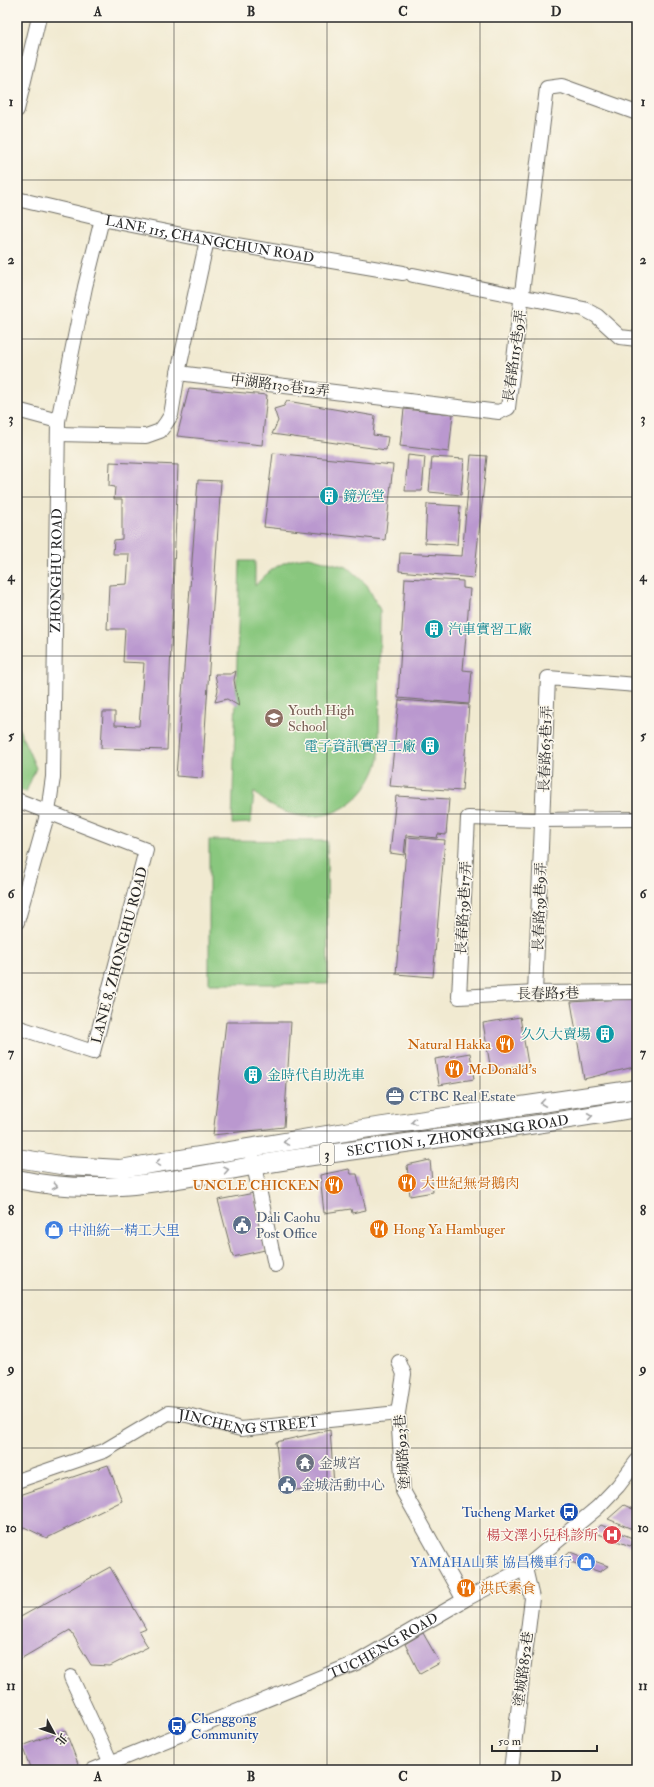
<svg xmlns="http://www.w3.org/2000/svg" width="654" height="1787" viewBox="0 0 654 1787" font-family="'IM FELL Double Pica','Noto Serif TC',serif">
<rect width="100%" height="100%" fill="#fbf7ec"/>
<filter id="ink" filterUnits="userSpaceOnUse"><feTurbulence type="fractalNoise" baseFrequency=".025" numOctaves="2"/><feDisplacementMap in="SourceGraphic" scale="8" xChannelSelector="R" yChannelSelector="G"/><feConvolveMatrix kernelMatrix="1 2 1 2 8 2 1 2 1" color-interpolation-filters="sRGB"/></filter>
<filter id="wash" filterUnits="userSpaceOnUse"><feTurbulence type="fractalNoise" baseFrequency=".012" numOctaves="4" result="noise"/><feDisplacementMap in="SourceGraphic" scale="16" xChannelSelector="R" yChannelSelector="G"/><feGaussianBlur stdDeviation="0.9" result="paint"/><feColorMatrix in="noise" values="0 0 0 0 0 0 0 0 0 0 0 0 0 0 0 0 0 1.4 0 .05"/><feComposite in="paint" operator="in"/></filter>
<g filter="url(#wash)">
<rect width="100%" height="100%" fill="#f1ead1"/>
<!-- green -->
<g fill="#89c77e" stroke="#5a7954">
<path d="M 309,557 L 347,567 L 367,585 L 380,610 L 379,759 C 362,820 298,835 254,792 L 251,823 L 232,824 L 240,561 L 255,561 L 255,586 C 271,568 284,559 309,557 Z"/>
<polygon points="17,725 36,768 26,792 17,789"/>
<polygon points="209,840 327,841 328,984 209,984"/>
</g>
<g id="blocks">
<!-- building -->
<g fill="#ba98cf">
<polygon points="189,388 267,395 262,445 177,436"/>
<polygon points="287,401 375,416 373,435 388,437 386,450 272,434 278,421 274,409 284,406"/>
<polygon points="404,409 453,414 449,452 400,446"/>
<polygon points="273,453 393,465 385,540 264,527"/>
<polygon points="408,455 425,457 422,491 405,491"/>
<polygon points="471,455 487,456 474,578 399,571 400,553 462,556"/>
<polygon points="432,457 464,459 461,495 429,492"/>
<polygon points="110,462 178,465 167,750 101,748 103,712 115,712 115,725 139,726 144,663 123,662 125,629 107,629 109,585 127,584 129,554 113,554 114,540 122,539 122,499 114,499 115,487 109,486"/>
<polygon points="198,480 221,481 202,778 176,776"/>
<polygon points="427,504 460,506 457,545 425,543"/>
<polygon points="405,578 463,581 463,588 470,589 463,670 472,671 469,704 398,698"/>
<polygon points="236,671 234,680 239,706 227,699 215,702 218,690 215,674 231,674"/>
<polygon points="399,700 469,705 462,791 390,786"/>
<polygon points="396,796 449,799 446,835 438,834 437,838 406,835 404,855 390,853"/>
<polygon points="407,837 445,840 433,977 396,974"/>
<polygon points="635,998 634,1067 584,1079 571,1002"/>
<polygon points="520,1017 528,1064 491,1071 483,1023"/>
<polygon points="226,1022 291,1022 284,1127 213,1135"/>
<polygon points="470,1053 474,1079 439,1085 435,1059"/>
<polygon points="430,1160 433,1192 410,1196 407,1165"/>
<polygon points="349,1169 351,1174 357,1174 366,1210 352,1213 351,1209 324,1213 320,1175"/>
<polygon points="254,1193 265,1250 233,1257 218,1200"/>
<polygon points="330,1430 334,1485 281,1492 276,1442"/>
<polygon points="108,1465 122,1501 47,1538 24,1527 17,1530 17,1496"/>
<polygon points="624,1505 637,1511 637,1531 608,1519"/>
<polygon points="601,1525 637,1540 630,1546 593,1532"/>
<polygon points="570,1552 608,1566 600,1572 562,1559"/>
<polygon points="110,1567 146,1629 139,1632 148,1647 110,1666 91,1665 70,1630 17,1661 17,1619"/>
<polygon points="423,1633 440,1663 420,1674 405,1644"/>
<polygon points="65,1730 79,1766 68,1770 31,1770 22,1746"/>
</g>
</g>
</g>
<g filter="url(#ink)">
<use href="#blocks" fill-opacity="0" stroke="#706e65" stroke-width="1"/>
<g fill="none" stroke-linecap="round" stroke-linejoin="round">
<defs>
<g id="minor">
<polyline points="17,110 39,17"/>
<path id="s1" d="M 17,199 L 102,219 L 207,240 L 403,273"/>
<polyline points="413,275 584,309 597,316 620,337 637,339"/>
<polyline points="178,373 499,412 508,408 547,88 562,86 637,113"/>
<polyline points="17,410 58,421"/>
<polyline points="58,434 146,436 160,431 166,423 171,415 178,373 207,240"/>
<polyline points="17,800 146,850 93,1052 17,1027"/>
<polyline points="637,819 542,820 468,818 459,997 535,993 637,992"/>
<path id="s2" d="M 17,922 L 48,812 L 53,777 L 58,421 L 85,287 L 102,219"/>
<polyline points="535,993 548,678 637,685"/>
<polyline points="252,1156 275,1265"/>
<polyline points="399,1362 404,1374 398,1413 403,1491 464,1600"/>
<path id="s3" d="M 17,1481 L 104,1451 L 168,1413 L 187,1415 L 241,1429 L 398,1413"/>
<polyline points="71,1677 111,1763"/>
<path id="s4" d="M 93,1770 L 356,1663 L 464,1600 L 525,1568 L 597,1508 L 618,1486 L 637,1461"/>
<polyline points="511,1770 532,1598 525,1568"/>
</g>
<g id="major">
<polyline points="17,1158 67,1166 120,1169 363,1129 637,1089"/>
<path id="s5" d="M 17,1179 C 113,1201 199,1173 294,1159 C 408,1142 523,1128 637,1108"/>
</g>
</defs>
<!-- minor casing -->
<use href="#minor" stroke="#706e65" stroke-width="16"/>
<!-- major casing -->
<use href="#major" stroke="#706e65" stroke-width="20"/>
<!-- minor -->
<use href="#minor" stroke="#fff" stroke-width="14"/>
<!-- major -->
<use href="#major" stroke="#fff" stroke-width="18"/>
</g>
<!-- one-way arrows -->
<defs><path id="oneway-chevron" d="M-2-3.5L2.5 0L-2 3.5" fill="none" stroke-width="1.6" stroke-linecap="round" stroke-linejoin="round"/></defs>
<g stroke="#a0a0a0">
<use href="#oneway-chevron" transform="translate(543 1103) rotate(172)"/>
<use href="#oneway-chevron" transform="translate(590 1116) rotate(-8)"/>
<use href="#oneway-chevron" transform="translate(414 1122) rotate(172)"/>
<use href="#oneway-chevron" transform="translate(286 1142) rotate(171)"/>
<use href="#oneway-chevron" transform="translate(158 1163) rotate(171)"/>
<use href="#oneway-chevron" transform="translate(226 1170) rotate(-10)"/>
<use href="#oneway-chevron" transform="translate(55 1186) rotate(10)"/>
</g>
</g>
<!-- grid -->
<path fill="none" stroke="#2b2b2b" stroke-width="1" stroke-opacity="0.55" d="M 174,17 L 174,1770M 327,17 L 327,1770M 480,17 L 480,1770M 17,180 L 637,180M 17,339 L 637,339M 17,497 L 637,497M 17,656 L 637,656M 17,814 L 637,814M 17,973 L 637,973M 17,1131 L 637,1131M 17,1290 L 637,1290M 17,1448 L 637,1448M 17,1607 L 637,1607"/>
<!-- icons -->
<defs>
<symbol id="building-disc" viewBox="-11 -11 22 22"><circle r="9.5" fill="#0f9aa8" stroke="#fbf7ec"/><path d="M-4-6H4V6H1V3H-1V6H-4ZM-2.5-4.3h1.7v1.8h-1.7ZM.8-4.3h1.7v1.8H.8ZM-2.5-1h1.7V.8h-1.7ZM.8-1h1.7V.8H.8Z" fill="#fff"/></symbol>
<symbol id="school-disc" viewBox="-11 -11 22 22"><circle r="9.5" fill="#8d6e63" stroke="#fbf7ec"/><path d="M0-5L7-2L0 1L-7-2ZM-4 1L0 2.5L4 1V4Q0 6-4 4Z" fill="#fff"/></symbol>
<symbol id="restaurant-disc" viewBox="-11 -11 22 22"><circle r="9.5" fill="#e8710a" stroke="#fbf7ec"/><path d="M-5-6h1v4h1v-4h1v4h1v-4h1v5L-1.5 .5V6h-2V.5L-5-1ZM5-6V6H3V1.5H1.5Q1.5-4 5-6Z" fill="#fff"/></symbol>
<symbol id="office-disc" viewBox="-11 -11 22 22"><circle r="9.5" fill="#5c6f8a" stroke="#fbf7ec"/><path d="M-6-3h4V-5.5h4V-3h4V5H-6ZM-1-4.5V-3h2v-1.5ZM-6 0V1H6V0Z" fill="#fff"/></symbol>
<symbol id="civic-disc" viewBox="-11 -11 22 22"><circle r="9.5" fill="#5c6f8a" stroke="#fbf7ec"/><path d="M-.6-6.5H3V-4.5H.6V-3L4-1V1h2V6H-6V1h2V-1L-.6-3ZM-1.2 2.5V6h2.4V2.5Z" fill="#fff"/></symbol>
<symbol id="shop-disc" viewBox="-11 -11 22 22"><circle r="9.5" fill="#3f7fe0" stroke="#fbf7ec"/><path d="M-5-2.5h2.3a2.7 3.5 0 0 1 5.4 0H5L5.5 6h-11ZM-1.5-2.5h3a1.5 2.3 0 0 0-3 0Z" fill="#fff"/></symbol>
<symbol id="temple-disc" viewBox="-11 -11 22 22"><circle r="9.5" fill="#6b7280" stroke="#fbf7ec"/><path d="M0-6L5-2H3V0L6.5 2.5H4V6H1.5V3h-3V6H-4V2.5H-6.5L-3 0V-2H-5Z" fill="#fff"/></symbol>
<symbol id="bus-disc" viewBox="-11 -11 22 22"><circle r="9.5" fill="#1a4fb4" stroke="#fbf7ec"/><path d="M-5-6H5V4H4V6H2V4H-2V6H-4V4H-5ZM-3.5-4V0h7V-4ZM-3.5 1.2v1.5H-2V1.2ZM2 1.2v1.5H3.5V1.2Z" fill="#fff"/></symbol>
<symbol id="hospital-disc" viewBox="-11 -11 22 22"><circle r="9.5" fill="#e0444e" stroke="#fbf7ec"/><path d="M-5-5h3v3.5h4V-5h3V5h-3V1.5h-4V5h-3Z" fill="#fff"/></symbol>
</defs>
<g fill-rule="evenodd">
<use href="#building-disc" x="318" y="485" width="22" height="22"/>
<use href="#building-disc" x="423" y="618" width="22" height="22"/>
<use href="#school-disc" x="263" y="707" width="22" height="22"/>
<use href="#building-disc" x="419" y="735" width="22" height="22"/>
<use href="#building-disc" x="594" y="1023" width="22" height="22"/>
<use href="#restaurant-disc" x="494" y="1033" width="22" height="22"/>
<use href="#restaurant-disc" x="443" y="1058" width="22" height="22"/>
<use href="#building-disc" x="242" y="1064" width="22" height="22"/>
<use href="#office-disc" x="384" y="1085" width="22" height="22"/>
<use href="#restaurant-disc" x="396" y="1172" width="22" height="22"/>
<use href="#restaurant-disc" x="323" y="1174" width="22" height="22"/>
<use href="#civic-disc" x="231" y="1214" width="22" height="22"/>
<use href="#restaurant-disc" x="368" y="1218" width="22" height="22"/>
<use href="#shop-disc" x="43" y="1219" width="22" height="22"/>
<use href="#temple-disc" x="294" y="1452" width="22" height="22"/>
<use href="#civic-disc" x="276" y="1474" width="22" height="22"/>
<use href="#bus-disc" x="558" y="1501" width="22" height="22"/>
<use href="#hospital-disc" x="601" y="1524" width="22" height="22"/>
<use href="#shop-disc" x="575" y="1551" width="22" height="22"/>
<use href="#restaurant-disc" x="455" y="1577" width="22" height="22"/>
<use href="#bus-disc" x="166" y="1715" width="22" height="22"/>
</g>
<g text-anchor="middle" stroke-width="3" stroke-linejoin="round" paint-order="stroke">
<!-- shield labels -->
<rect fill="#fbf7ec" stroke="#696865" stroke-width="1" x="320" y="1143" width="14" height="22" rx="3"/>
<g font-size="13" font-weight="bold" fill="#2b2b2b">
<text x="327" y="1159">3</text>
</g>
<!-- street labels -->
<g font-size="14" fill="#2b2b2b" stroke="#fbf7ec">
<text dy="5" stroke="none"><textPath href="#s1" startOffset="197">LANE 115, CHANGCHUN ROAD</textPath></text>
<text transform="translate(514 356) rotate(-82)" y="5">長春路115巷9弄</text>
<text transform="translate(280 385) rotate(7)" y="5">中湖路130巷12弄</text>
<text dy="5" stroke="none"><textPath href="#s2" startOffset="356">ZHONGHU ROAD</textPath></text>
<text transform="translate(545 749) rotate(-88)" y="5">長春路63巷1弄</text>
<text transform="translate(539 907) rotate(-88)" y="5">長春路39巷9弄</text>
<text transform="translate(463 908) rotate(-87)" y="5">長春路39巷17弄</text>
<text transform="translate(119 955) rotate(-75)" y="5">LANE 8, ZHONGHU ROAD</text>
<text transform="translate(548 993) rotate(-1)" y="5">長春路5巷</text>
<text dy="5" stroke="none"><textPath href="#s5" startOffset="445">SECTION 1, ZHONGXING ROAD</textPath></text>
<text dy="5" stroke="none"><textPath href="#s3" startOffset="248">JINCHENG STREET</textPath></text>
<text transform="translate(402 1452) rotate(-94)" y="5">塗城路923巷</text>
<text dy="5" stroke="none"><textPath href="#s4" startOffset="316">TUCHENG ROAD</textPath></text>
<text transform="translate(523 1669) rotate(-83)" y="5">塗城路852巷</text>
</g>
<!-- culture labels -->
<g font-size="14" fill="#0d838f" stroke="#fbf7ec" text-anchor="start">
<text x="343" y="501">鏡光堂</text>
<text x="448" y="634">汽車實習工廠</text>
<text x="416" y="751" text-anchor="end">電子資訊實習工廠</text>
<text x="591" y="1039" text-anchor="end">久久大賣場</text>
<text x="267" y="1080">金時代自助洗車</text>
</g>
<!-- education labels -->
<g font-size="14" fill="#785e54" stroke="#fbf7ec" text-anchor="start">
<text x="288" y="715">Youth High<tspan x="288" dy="16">School</tspan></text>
</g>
<!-- food labels -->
<g font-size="14" fill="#c56008" stroke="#fbf7ec" text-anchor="start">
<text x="491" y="1049" text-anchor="end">Natural Hakka</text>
<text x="468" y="1074">McDonald's</text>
<text x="421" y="1188">大世紀無骨鵝肉</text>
<text x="320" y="1190" text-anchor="end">UNCLE CHICKEN</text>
<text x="393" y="1234">Hong Ya Hambuger</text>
<text x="480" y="1593">洪氏素食</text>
</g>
<!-- service labels -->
<g font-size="14" fill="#4e5e75" stroke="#fbf7ec" text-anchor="start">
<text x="409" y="1101">CTBC Real Estate</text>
<text x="256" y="1222">Dali Caohu<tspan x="256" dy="16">Post Office</tspan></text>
<text x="301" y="1490">金城活動中心</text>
</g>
<!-- shop labels -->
<g font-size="14" fill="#366cbe" stroke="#fbf7ec" text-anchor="start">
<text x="68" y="1235">中油統一精工大里</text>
<text x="572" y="1567" text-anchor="end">YAMAHA山葉 協昌機車行</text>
</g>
<!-- worship labels -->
<g font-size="14" fill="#5b616d" stroke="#fbf7ec" text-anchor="start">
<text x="319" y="1468">金城宮</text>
</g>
<!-- transit labels -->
<g font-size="14" fill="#164399" stroke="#fbf7ec" text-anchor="end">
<text x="555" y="1517">Tucheng Market</text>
<text x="191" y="1723" text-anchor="start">Chenggong<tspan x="191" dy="16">Community</tspan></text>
</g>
<!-- health labels -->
<g font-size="14" fill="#be3a42" stroke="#fbf7ec" text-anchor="end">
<text x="598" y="1540">楊文澤小兒科診所</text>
</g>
</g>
<!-- margin -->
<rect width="654" height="1787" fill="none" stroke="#fbf7ec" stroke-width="44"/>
<!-- north arrow -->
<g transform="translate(54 1733) rotate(130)" stroke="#fbf7ec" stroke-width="3" paint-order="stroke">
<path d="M0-3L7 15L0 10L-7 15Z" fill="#2b2b2b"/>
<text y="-6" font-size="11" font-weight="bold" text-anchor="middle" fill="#2b2b2b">北</text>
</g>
<!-- scale -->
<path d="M492 1745v6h105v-6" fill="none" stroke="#2b2b2b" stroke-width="2"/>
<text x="498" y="1745" font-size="12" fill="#2b2b2b" stroke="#fbf7ec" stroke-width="3" paint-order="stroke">50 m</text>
<rect x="22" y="22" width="610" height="1743" fill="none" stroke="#2b2b2b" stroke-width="1.5"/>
<g font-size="13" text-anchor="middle" font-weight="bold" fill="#2b2b2b">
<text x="98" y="16">A</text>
<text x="251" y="16">B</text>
<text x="403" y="16">C</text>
<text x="556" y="16">D</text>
<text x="11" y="106">1</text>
<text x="643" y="106">1</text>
<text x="11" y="264">2</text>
<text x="643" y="264">2</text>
<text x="11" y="423">3</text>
<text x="643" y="423">3</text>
<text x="11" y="581">4</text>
<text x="643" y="581">4</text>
<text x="11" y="740">5</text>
<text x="643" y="740">5</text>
<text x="11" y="898">6</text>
<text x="643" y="898">6</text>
<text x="11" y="1057">7</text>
<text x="643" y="1057">7</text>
<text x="11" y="1215">8</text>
<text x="643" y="1215">8</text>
<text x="11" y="1373">9</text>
<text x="643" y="1373">9</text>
<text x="11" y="1532">10</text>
<text x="643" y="1532">10</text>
<text x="11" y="1690">11</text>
<text x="643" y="1690">11</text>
<text x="98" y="1781">A</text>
<text x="251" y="1781">B</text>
<text x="403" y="1781">C</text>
<text x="556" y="1781">D</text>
</g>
</svg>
